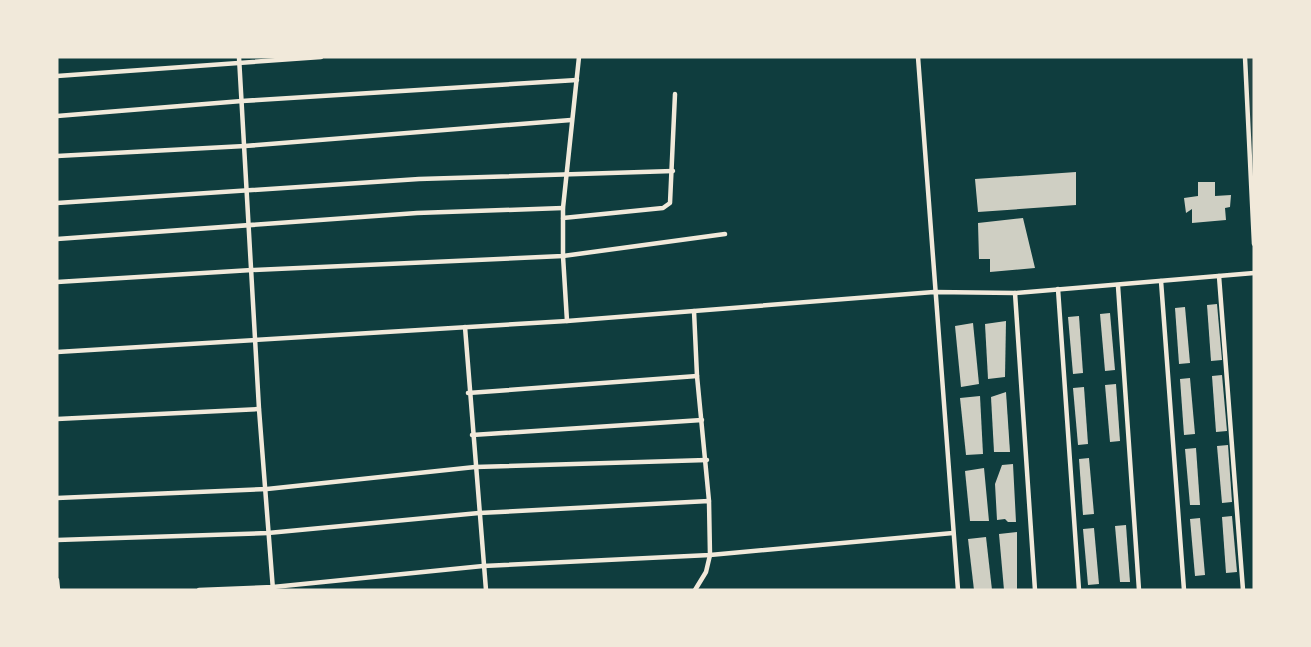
<svg xmlns="http://www.w3.org/2000/svg" width="1311" height="647" viewBox="0 0 1311 647" font-family="'Roboto Condensed',sans-serif">
<rect width="100%" height="100%" fill="#0f3d3e"/>
<!-- green -->
<polygon fill="#244646" points="1248,57 1254,57 1254,227"/>
<!-- building -->
<g fill="#cfcfc3">
<polygon points="1076,172 1076,205 978,212 975,179"/>
<polygon points="1198,182 1215,182 1215,196 1231,195 1230,207 1225,208 1226,220 1192,223 1192,209 1186,213 1184,198 1198,196"/>
<polygon points="1023,218 1035,268 990,272 990,259 979,259 978,223"/>
<polygon points="1217,304 1222,360 1211,361 1207,305"/>
<polygon points="1185,307 1190,363 1179,364 1175,308"/>
<polygon points="1110,313 1115,370 1105,371 1100,314"/>
<polygon points="1079,316 1083,373 1073,374 1068,317"/>
<polygon points="1006,321 1005,377 988,379 985,324"/>
<polygon points="973,323 979,384 961,387 955,326"/>
<polygon points="1222,375 1227,431 1216,432 1212,376"/>
<polygon points="1190,378 1195,434 1184,435 1180,379"/>
<polygon points="1116,384 1120,441 1110,442 1105,385"/>
<polygon points="1084,387 1088,444 1078,445 1073,388"/>
<polygon points="1006,392 1010,452 994,452 991,397"/>
<polygon points="980,396 983,454 966,455 960,398"/>
<polygon points="1228,445 1232,502 1222,503 1217,446"/>
<polygon points="1196,448 1200,505 1190,505 1185,449"/>
<polygon points="1089,458 1094,514 1083,515 1079,459"/>
<polygon points="1013,464 1016,522 1008,522 1005,519 997,520 995,484 1002,465"/>
<polygon points="984,468 989,521 970,521 965,471"/>
<polygon points="1232,516 1237,572 1226,573 1222,517"/>
<polygon points="1200,518 1205,575 1195,576 1190,519"/>
<polygon points="1126,525 1130,582 1120,582 1115,526"/>
<polygon points="1094,528 1099,584 1088,585 1083,529"/>
<polygon points="1017,532 1017,590 1004,590 999,534"/>
<polygon points="986,537 992,590 974,590 968,539"/>
</g>
<g fill="none" stroke-linecap="round" stroke-linejoin="round">
<!-- minor -->
<g stroke="#f1e9da" stroke-width="4.5">
<polyline points="239,57 259,409 273,590"/>
<polyline points="918,57 958,590"/>
<polyline points="1245,57 1254,244"/>
<polyline points="57,76 321,57"/>
<polyline points="57,116 242,101 577,80"/>
<polyline points="57,156 245,146 571,120"/>
<polyline points="57,203 419,179 673,171"/>
<polyline points="563,218 663,208 670,203 675,94"/>
<polyline points="57,239 417,213 563,208"/>
<polyline points="1219,276 1243,590"/>
<polyline points="1161,281 1184,590"/>
<polyline points="57,282 252,270 563,256 725,234"/>
<polyline points="1118,286 1139,590"/>
<polyline points="1058,289 1079,590"/>
<polyline points="1015,293 1035,590"/>
<polyline points="694,311 697,376 709,501"/>
<polyline points="567,321 563,256 563,208 579,57"/>
<polyline points="465,327 486,590"/>
<polyline points="57,352 567,321 934,292 1015,293 1254,273"/>
<polyline points="468,393 697,376"/>
<polyline points="57,419 259,409"/>
<polyline points="472,435 702,420"/>
<polyline points="57,498 267,489 475,467 707,460"/>
<polyline points="57,540 268,533 479,513 709,501 710,555 706,572 695,590"/>
<polyline points="57,580 58,590"/>
<polyline points="199,590 273,587 483,566 710,555 953,533"/>
</g>
</g>
<!-- border -->
<rect width="1311" height="647" fill="none" stroke="#f1e9da" stroke-width="117"/>
</svg>
